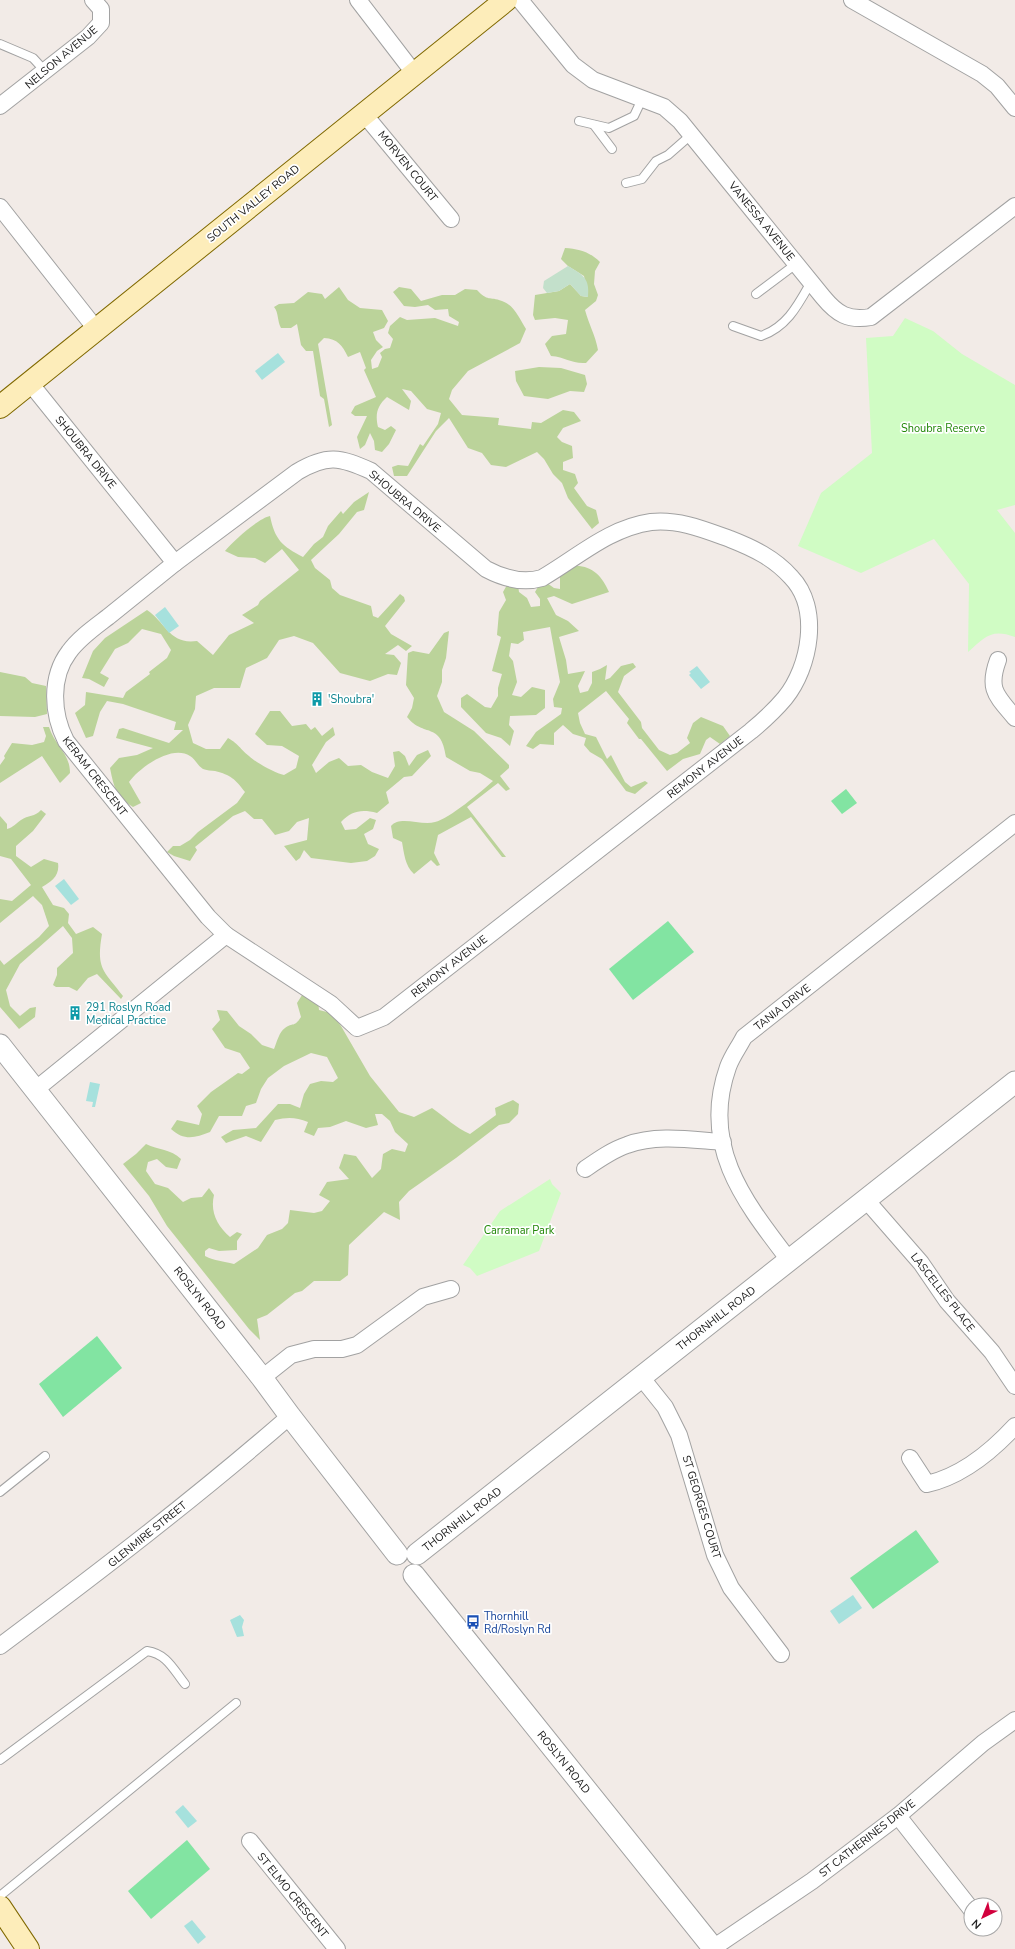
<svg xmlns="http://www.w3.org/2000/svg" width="1015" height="1949" viewBox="0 0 1015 1949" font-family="'Nunito Sans',sans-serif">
<rect width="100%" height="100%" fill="#f2ebe7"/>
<!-- forest -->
<g fill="#bbd39a">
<path d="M 565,248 C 579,249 590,252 600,262 L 595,271 L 594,284 L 598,295 L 596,301 L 585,310 C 589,325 595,334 598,350 L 586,363 C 571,364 566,357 551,356 L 545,344 L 552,336 L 566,334 L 568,320 L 555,318 L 535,320 L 533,315 L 535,295 L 559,291 L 570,284 L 581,296 L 588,297 L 584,276 L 568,266 L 561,259 Z"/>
<path d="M 339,287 L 348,300 L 360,308 L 382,310 L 388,321 L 384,328 L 373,332 L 376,340 L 383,347 L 377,351 L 371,360 L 372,369 L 378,367 L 382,357 L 380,353 L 385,349 L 390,348 L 393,339 L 388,333 L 390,326 L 400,317 L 407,320 L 435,318 L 458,326 L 459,322 L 449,316 L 448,309 L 435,310 L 428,305 L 415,307 L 404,306 L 393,292 L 399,287 L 411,289 L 421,301 L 442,295 L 455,295 L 465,289 L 477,290 C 488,302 489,296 502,301 C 514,305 519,318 526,329 L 520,343 L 468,371 L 452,390 L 449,399 L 462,415 L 499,418 L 498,425 L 531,429 L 532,422 L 541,423 L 563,410 L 574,412 L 581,421 L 563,428 L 557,437 L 562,442 L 572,446 L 573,458 L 563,462 L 563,470 L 575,474 L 578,483 L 574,488 L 587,506 L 596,510 L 599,523 L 592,529 L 568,498 L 562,483 L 553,474 L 544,459 L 537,452 L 506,467 L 491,465 L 482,453 L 468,448 L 449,418 L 436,431 L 407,476 L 394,476 L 392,467 L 398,465 L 408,466 L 420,444 L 423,446 L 438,424 L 441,413 L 427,409 L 411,391 L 402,389 L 411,401 L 409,410 L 387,397 C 377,406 375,414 378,427 L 385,430 L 391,426 L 396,430 L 389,444 L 382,452 L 375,450 L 374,441 L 370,433 L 365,445 L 360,449 L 357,437 L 367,416 L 355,416 L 351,413 L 355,406 L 376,397 L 364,370 L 366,368 L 360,352 L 348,357 C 342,345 338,339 324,338 L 318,344 L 332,425 L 329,427 L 324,399 L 320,396 L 313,351 L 306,351 L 301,345 L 297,324 L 291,328 L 281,328 C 277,321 279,313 274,307 L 279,304 L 294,303 L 308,292 L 322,294 L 325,299 Z"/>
<polygon points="539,367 561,368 585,375 587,384 584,392 570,391 548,399 524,396 516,381 515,371"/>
<path d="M 369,492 L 364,510 L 357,512 L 339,534 L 311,560 L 315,568 L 330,580 L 332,588 L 340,595 L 371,606 L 373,616 L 378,618 L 400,594 L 404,597 L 405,601 L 385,626 L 391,634 L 412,646 L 406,651 L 398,645 L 385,654 L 394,655 L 401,663 L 397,675 L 388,674 L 370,681 L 340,673 L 313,643 L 294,636 L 279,640 L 267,658 L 246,668 L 240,688 L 214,688 L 196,696 L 195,709 L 188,725 L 193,743 L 206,749 L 220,749 L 228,738 C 240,745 239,748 249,756 C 255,762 275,773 284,775 L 296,768 L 299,756 L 282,746 L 267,745 L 255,734 L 270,711 L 280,711 L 292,726 L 306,724 L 311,730 L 315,727 L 322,736 L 333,727 L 335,735 L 326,742 L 312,765 L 316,773 L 329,762 L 339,758 L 348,766 L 361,765 L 372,772 L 388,778 L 395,766 L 393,752 L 399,751 L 405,756 L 409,766 L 417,755 L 428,750 L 431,756 L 412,776 L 404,777 L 386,792 L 389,803 L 377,813 C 361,809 352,811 341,822 L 345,830 L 356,829 L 370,818 L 376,820 L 373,829 L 364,834 L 368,844 L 379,849 L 375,856 L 367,861 L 351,863 L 311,858 L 304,850 L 300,858 L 296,861 L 284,846 L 307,840 L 309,818 L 297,822 L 289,831 L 275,835 L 262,819 L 254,819 L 245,811 L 233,816 L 195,847 L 197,850 L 190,861 L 174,856 L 167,852 L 173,846 L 180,846 L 190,840 L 198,832 L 237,803 L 245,792 C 235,779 231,775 215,771 C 212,771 206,770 203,769 C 198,766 195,759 190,756 C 172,744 139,768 129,782 L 141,803 L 133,807 C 116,796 114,788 110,768 L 119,758 L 137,755 L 153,748 L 116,738 L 119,729 L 123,728 L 169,743 L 183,730 L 174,730 L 176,722 L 123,704 L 107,701 L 100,712 L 93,736 L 86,738 L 75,713 L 85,705 L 86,692 L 123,698 L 126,692 L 150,674 L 149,672 L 167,658 L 171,650 L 161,634 L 142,629 L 128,643 L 115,649 L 100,673 L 109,678 L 104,687 L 89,679 L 82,678 L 93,651 L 105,638 L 147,610 C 166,623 170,645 197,641 L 213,655 L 229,635 L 254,623 L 242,615 L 258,605 L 260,601 L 299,570 L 282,549 L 265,563 L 255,558 L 238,557 L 225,551 C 233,541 259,518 270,516 C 275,540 282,546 303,557 L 314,544 L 323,537 L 328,526 L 341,511 L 343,514 L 354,502 Z"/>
<path d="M 574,566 C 592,565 602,576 609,592 L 572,604 L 554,596 L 547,598 L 556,615 L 568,621 L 579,631 L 559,637 L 566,660 L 568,674 L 585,671 L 578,686 L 580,693 L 588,691 L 592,683 L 592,672 L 600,669 L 607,665 L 605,680 L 610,678 L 621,666 L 633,663 L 636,667 L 624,676 L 618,692 L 641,722 L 642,728 L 659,750 L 670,755 L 677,753 L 690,743 L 687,738 L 693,723 L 701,717 L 723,726 L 730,736 L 720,744 L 710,737 L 706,740 L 700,754 L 683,759 L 667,771 L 641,739 L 639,739 L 627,723 L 629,719 L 606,691 L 578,713 L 580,723 L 585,734 L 596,737 L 607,759 L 611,755 L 625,782 L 631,787 L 645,781 L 648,783 L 635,794 L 626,791 L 602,759 L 590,752 L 584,745 L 586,738 L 573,734 L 563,725 L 554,733 L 554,745 L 540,744 L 533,749 L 526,746 L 536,732 L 561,714 L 562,708 L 554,707 L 553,699 L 560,682 L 550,627 L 523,632 L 524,640 L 518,644 L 511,643 L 509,656 L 513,661 L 517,682 L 512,695 L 521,697 L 532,687 L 545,690 L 545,708 L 536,715 L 510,716 L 509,725 L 514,731 L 510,746 L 501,738 L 486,733 L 461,707 L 461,698 L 467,694 L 485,707 L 491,708 L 498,696 L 498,688 L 502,674 L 492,671 L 501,637 L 497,635 L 499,612 L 506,600 L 503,592 L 507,585 L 518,585 L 519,592 L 527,598 L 531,607 L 540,606 L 540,599 L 535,592 L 539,585 L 547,583 L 554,588 L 560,589 L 560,577 Z"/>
<path d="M 449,631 L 446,658 L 442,670 L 442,682 L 437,696 L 444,712 L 474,731 L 509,765 L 509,768 L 500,776 L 510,789 L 506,791 L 498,783 L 467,807 L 506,857 L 502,857 L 471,817 L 438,835 L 434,853 L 440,865 L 437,866 L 431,860 L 414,874 C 405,866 404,853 402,842 L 393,838 L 391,826 C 400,815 421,826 435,822 C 449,819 482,791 493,781 L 480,773 L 470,771 L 446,757 C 441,721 424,738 407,717 L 412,708 L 414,698 L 406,685 L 408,653 L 413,651 L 429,654 L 444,633 Z"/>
<polygon points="0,672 25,677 32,683 46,686 47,714 35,717 0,716"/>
<path d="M 43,727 L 49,727 C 55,746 70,753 70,773 L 60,783 L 42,756 L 0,783 L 0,765 L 5,758 L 4,756 L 12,743 L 32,745 L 44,742 L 46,736 Z"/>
<path d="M 41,810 L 46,814 L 33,831 L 16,846 L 16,856 L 31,867 L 44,859 L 58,863 C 60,876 51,882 42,887 L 53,905 L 64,908 L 69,914 L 68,923 L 76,934 L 93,927 L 102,934 C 96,969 103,970 123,996 L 121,999 L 97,974 L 88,978 L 77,991 L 69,987 L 56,987 L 53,985 L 57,975 L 57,968 L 73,953 L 72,938 L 63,926 L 20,964 L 6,990 L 10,1006 L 20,1016 L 30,1008 L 36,1007 L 35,1017 L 19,1029 L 0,1007 L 0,960 L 4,965 L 39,937 L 49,926 L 42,905 L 33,896 L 0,923 L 0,899 L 12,901 L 31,885 L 11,859 L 0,856 L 0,816 L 7,824 L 7,829 C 14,827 16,823 21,820 C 28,815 35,817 41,810 Z"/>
<path d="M 304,992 L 318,1001 L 319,1010 L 331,1013 L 341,1026 L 370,1076 L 399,1112 L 414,1117 L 432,1108 C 445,1117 456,1128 470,1134 L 496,1115 L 495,1108 L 513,1100 L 519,1104 L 518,1114 L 509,1123 L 499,1125 L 456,1158 L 409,1191 L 399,1202 L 400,1220 L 384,1212 L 349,1245 L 348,1275 L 340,1281 L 314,1281 L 302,1291 L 295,1293 L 267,1315 L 257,1319 L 260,1340 L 249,1329 L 167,1226 L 149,1196 L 123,1164 L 136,1154 L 146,1144 C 158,1150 171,1149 181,1159 L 177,1169 L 166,1167 L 157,1159 L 148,1162 L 146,1171 L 155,1184 L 168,1188 L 183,1202 L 191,1198 L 202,1197 L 209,1188 L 214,1195 C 210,1212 217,1226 230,1237 L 237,1232 L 242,1234 L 237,1241 L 237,1250 L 219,1251 L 209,1248 L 205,1251 L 205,1256 C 215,1261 223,1261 234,1264 L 258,1248 L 267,1235 L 282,1229 L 288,1223 L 290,1210 L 314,1213 L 322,1211 L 330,1201 L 319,1195 L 327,1182 L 349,1179 L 339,1168 L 344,1154 L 356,1156 L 372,1178 L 381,1169 L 383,1154 L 392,1149 L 405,1152 L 408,1144 L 395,1132 L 390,1121 L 382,1114 L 375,1114 L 378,1125 L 366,1128 L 346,1121 L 330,1127 L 318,1128 L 314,1136 L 304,1132 L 308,1122 C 296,1117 287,1117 275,1120 L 261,1142 L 246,1136 L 226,1143 L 221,1137 L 233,1130 L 256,1128 L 278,1104 L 290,1104 L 300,1108 L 304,1094 L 310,1084 L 321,1081 L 333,1082 L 338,1078 L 327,1057 L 311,1053 L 284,1066 L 268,1078 L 261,1089 L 256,1103 L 246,1106 L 242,1116 L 219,1116 L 210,1132 C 195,1138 184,1141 171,1129 L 177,1120 L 199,1125 L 202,1114 L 197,1106 L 211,1092 L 238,1073 L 242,1074 L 250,1068 L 240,1053 L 225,1048 L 212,1029 L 220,1020 L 217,1010 L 227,1011 L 239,1026 L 251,1034 L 262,1045 L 274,1049 C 277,1042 279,1032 285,1028 C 293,1022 294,1028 301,1017 L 297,1003 Z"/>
</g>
<!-- wetland -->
<path fill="#c3e0cb" d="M 568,266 C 583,275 590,278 588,297 L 581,296 L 570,284 L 559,291 L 547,293 L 543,288 L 544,281 Z"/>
<!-- park -->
<g fill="#d0fcc4">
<path d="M 905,318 L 933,331 L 962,354 L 1015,385 L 1015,505 L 997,510 L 1015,533 L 1015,637 C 991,628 985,637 968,652 L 969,584 L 934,539 L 861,573 L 798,546 L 821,493 L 872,453 L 866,338 L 893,336 Z"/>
<polygon points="550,1179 552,1184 561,1193 539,1251 477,1276 470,1268 463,1265 500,1211"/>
</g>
<!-- pitch -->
<g fill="#82e4a2">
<polygon points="846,789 857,803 842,814 831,801"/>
<polygon points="668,921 694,952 633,1000 609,969"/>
<polygon points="97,1336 122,1368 63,1417 39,1384"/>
<polygon points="916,1530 939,1562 873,1609 850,1578"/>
<polygon points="187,1840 210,1869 151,1919 128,1891"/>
</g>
<!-- water -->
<g fill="#a6e1dd">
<polygon points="278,353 285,362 262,380 255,371"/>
<polygon points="165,607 179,626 169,633 155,615"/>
<polygon points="697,666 710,682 701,689 689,675 691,673 689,672"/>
<polygon points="64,879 79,899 71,905 55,886"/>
<polygon points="90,1082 100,1084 95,1107 92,1107 93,1102 86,1101"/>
<polygon points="853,1595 862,1608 839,1624 830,1611"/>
<polygon points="240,1615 244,1620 242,1627 244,1636 237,1637 230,1620"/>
<polygon points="183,1805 197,1821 188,1828 175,1812"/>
<polygon points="192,1920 206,1937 198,1944 184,1926"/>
</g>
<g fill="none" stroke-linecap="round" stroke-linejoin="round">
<defs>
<g id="service">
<polyline points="0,44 33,58 45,71"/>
<polyline points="579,121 609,128 634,116 643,97"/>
<polyline points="594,125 612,149"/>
<polyline points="626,183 642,179 656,161 668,155 692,134"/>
<polyline points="756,294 796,264"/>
<path d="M 733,326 L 761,336 C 787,327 798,305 811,282"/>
<polyline points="0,1492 45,1456"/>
<path d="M 0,1760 L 147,1651 C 167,1654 173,1669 185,1684"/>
<polyline points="0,1896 236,1703"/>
</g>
<g id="minor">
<polyline points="358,0 414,73"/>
<path d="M 520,0 L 573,65 L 593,80 L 664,107 L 680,121 L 823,297 C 837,314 848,321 871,317 L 1015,206"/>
<polyline points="852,0 982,74 997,86 1015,108"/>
<polyline points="0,106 88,37 101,23 101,9 93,0"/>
<polyline points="364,114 451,219"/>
<polyline points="0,207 96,329"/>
<path d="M 30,383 L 175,563 L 297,472 C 327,454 340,457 371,471 L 486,569 C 503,578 522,584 542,578 C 578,557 609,528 651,522 C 679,519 705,530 730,539 C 753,548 774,558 791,577 C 821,608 810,667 785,698 C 775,710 763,721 751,731 L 384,1017 L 357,1028 L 331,1004 L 226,935 L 35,1090"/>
<path d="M 175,563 C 153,581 130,599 108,617 C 95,627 79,638 69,652 C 50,677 52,714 66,741 L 208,917 L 226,935"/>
<path d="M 998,660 C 987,690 997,696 1015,718"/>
<path d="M 585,1169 C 598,1160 612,1150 627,1145 C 657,1134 692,1140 723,1142"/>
<polyline points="867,1201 921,1263 947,1301 992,1352 1015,1386"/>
<path d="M 789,1260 C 744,1201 700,1146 728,1067 C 732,1056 739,1047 744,1037 L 1015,823"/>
<polyline points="641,1377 665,1407 679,1435 715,1555 731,1588 781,1654"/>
<polyline points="262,1378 291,1355 314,1349 342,1349 357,1345 423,1297 451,1289"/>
<path d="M 910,1458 L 927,1484 C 962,1476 991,1452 1015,1426"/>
<path d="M 0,1646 C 99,1572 197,1497 290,1416"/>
<polyline points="898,1816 971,1909"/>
<polyline points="250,1841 337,1949"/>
<polyline points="713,1948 812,1881 898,1816 983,1743 1015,1720"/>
</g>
<g id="tertiary">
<polyline points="0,1045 262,1378 290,1416 397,1554"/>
<polyline points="417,1554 1015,1082"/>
<polyline points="414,1575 714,1949"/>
</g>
<g id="secondary">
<polyline points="0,407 506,0"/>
<polyline points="0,1907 28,1949"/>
</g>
</defs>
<!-- service casing -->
<use href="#service" stroke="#a2a2a2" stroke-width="10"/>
<!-- minor casing -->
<use href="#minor" stroke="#a2a2a2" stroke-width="18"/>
<!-- tertiary casing -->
<use href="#tertiary" stroke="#a2a2a2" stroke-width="23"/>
<!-- secondary casing -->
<use href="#secondary" stroke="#806900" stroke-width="24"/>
<!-- service -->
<use href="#service" stroke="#fff" stroke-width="8"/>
<!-- minor -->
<use href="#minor" stroke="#fff" stroke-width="16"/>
<!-- tertiary -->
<use href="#tertiary" stroke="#fff" stroke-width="21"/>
<!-- secondary -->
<use href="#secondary" stroke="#fdedba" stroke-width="22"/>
</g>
<!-- icons -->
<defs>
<symbol id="building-bare" viewBox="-9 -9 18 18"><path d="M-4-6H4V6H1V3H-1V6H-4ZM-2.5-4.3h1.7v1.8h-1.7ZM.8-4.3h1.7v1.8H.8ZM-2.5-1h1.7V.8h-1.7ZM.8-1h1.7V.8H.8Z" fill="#0f9aa8" stroke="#fff" stroke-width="2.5" paint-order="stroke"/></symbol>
<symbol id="bus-bare" viewBox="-9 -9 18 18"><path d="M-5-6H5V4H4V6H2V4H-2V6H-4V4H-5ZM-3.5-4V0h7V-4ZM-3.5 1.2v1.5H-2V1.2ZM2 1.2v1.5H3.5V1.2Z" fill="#1a4fb4" stroke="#fff" stroke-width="2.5" paint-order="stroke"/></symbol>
</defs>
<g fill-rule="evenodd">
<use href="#building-bare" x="307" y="689" width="20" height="20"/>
<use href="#building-bare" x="65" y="1003" width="20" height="20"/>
<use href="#bus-bare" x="463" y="1612" width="20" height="20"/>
</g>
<g text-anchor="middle" stroke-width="3.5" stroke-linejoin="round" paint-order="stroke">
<!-- street labels -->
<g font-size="11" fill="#212121" stroke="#fff">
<text transform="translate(61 57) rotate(-40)" y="4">NELSON AVENUE</text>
<text transform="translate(408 166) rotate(51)" y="4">MORVEN COURT</text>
<text transform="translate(253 203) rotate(-39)" y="4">SOUTH VALLEY ROAD</text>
<text transform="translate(762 221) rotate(51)" y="4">VANESSA AVENUE</text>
<text transform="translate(86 452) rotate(51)" y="4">SHOUBRA DRIVE</text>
<text transform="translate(405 501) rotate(40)" y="4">SHOUBRA DRIVE</text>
<text transform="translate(705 767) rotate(-38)" y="4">REMONY AVENUE</text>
<text transform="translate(95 776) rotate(52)" y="4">KERAM CRESCENT</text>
<text transform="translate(449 966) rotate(-38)" y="4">REMONY AVENUE</text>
<text transform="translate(782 1007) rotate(-38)" y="4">TANIA DRIVE</text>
<text transform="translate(943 1292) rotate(52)" y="4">LASCELLES PLACE</text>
<text transform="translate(200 1298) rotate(52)" y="4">ROSLYN ROAD</text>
<text transform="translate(716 1318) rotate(-38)" y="4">THORNHILL ROAD</text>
<text transform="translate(702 1507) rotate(73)" y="4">ST GEORGES COURT</text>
<text transform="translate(462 1519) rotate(-38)" y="4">THORNHILL ROAD</text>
<text transform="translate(147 1534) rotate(-39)" y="4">GLENMIRE STREET</text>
<text transform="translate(564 1762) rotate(51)" y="4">ROSLYN ROAD</text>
<text transform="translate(867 1838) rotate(-38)" y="4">ST CATHERINES DRIVE</text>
<text transform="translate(293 1895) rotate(51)" y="4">ST ELMO CRESCENT</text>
</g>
<!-- park labels -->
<g font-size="11" fill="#218707" stroke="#fff">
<text x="943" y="432">Shoubra Reserve</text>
<text x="519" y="1234">Carramar Park</text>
</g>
<!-- culture labels -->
<g font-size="11" fill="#0d838f" stroke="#fff" text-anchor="start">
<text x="328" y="703">'Shoubra'</text>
<text x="86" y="1011">291 Roslyn Road<tspan x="86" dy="13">Medical Practice</tspan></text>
</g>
<!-- transit labels -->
<g font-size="11" fill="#164399" stroke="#fff" text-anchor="start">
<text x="484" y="1620">Thornhill<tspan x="484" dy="13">Rd/Roslyn Rd</tspan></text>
</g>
</g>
<!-- north arrow -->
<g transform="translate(983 1917) rotate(223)"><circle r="19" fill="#ffffff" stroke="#a6a6a6"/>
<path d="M0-3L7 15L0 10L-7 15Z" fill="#d2003d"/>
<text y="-6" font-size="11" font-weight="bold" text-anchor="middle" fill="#212121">N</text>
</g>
</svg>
